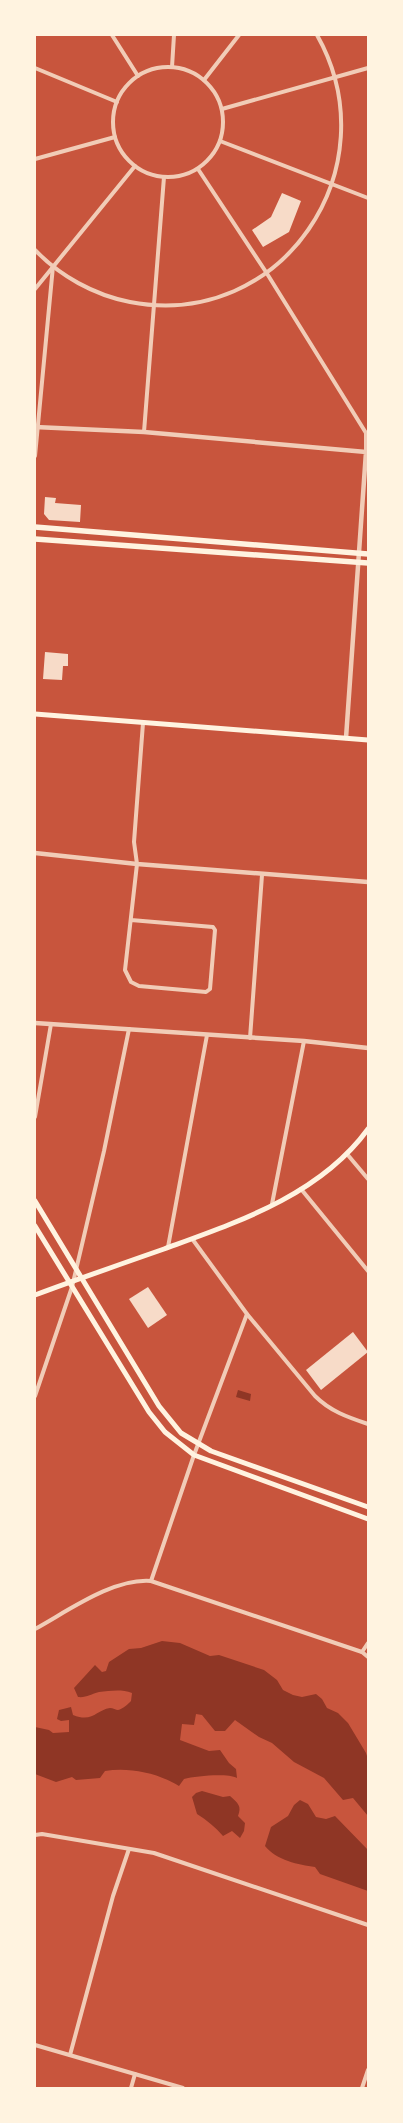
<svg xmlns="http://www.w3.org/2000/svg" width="403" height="2123" viewBox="0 0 403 2123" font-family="'Roboto Condensed',sans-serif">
<rect width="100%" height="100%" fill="#c8553d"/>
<!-- water -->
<g fill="#8f3625">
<polygon points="238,1390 251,1394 250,1401 236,1397"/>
<path d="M 162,1641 L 180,1643 L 210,1656 L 219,1655 L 264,1670 L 277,1680 L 283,1690 L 293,1695 L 302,1697 L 316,1694 L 322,1699 L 327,1708 L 338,1713 L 348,1723 L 366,1753 L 368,1759 L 368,1816 L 353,1798 L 343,1800 L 324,1778 L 294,1762 L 272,1743 L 259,1737 L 235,1720 L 225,1731 L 215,1731 L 202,1715 L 196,1714 L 194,1725 L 182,1724 L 180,1740 L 209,1751 L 220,1750 L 229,1763 L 236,1769 L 237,1778 C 227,1773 196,1776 184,1779 L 179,1786 C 158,1773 129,1767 105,1771 L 100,1778 L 76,1780 L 72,1777 L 56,1782 L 35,1774 L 35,1727 L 49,1730 L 53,1733 L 69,1732 L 69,1720 L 61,1721 L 57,1719 L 59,1710 L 71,1707 L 73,1715 C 93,1723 96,1710 110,1708 C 113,1708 116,1710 118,1710 C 123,1709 128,1704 131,1701 L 132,1693 C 121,1689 110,1691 99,1692 C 91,1694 86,1698 78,1697 L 74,1688 L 95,1665 L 102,1672 L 106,1671 L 109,1662 L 129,1649 L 141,1648 Z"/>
<path d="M 202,1791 L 223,1797 L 230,1796 C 238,1803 242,1806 238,1816 L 245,1823 L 244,1831 L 240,1838 L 232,1831 L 223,1836 C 215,1827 207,1820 197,1814 L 192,1797 L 196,1793 Z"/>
<path d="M 300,1800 L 308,1804 L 316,1817 L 326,1819 L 335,1816 L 368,1850 L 368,1891 L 320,1874 L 315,1867 C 299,1865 276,1860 265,1846 L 271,1827 L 288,1816 L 294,1805 Z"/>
</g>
<!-- building -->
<g fill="#f7dbc8">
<polygon points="282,193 301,201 289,232 263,247 252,230 271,217"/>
<polygon points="45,497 56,498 55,503 81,505 80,522 49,520 44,514"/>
<polygon points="45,652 68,654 68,666 63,666 62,680 43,679"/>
<polygon points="148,1287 167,1315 148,1328 129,1299"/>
<polygon points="353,1332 368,1352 321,1390 306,1370"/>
</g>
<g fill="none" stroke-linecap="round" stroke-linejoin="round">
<!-- minor -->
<g stroke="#f1ccb7" stroke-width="4">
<polyline points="112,35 138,76"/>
<circle cx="168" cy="122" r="55"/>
<polyline points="172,67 174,35"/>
<polyline points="35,68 117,102"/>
<polyline points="204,80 239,35"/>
<polyline points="222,109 368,68"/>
<polyline points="220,141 368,198"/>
<polyline points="35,159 115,137"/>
<polyline points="198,169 266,272 366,433 366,452 368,451"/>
<path d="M 35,250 C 60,276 94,295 130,302 C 282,331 392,168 317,35"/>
<polyline points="35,289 135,166"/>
<polyline points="144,432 164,177"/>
<polyline points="35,456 53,266"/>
<polyline points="131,920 213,927 215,930 210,989 206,992 139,986 131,982 125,970 137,864 134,842 143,723"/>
<polyline points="250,1038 262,875"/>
<polyline points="35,1117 51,1024"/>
<polyline points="347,1154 368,1179"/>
<polyline points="301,1189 368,1271"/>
<polyline points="272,1204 304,1041"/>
<path d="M 193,1240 L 247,1314 L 315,1396 C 330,1411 347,1417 368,1424"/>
<polyline points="168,1247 207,1035"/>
<polyline points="35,1396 72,1287 104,1151 129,1029"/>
<polyline points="151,1581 194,1455 247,1314"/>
<path d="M 35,1629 C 68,1611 113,1578 151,1581 L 362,1652 L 368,1657"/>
<polyline points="362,1652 368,1643"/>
<polyline points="35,1835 42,1834 154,1853 368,1925"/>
<polyline points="35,2045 183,2088"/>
<polyline points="70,2055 113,1896 129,1849"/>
<polyline points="131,2088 135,2074"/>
<polyline points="362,2088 368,2070"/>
</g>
<!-- tertiary -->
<g stroke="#f1ccb7" stroke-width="4.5">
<polyline points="35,427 144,432 366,452 346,738"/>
<polyline points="35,853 137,864 368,882"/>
<polyline points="35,1023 304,1041 368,1048"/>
</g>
<!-- secondary -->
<g stroke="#fff3e0" stroke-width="5">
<polyline points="35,714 368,740"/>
<polyline points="35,1201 159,1406 181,1433 211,1451 368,1507"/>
<polyline points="35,1226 149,1412 165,1432 194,1455 368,1519"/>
<path d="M 35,1295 C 78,1279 121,1264 164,1249 C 238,1222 320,1195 368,1129"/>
</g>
<!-- primary -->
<g stroke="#fff3e0" stroke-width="5.5">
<polyline points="35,527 368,554"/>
<polyline points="35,539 368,563"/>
</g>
</g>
<!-- border -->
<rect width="403" height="2123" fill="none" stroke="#fff3e0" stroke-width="72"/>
</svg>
